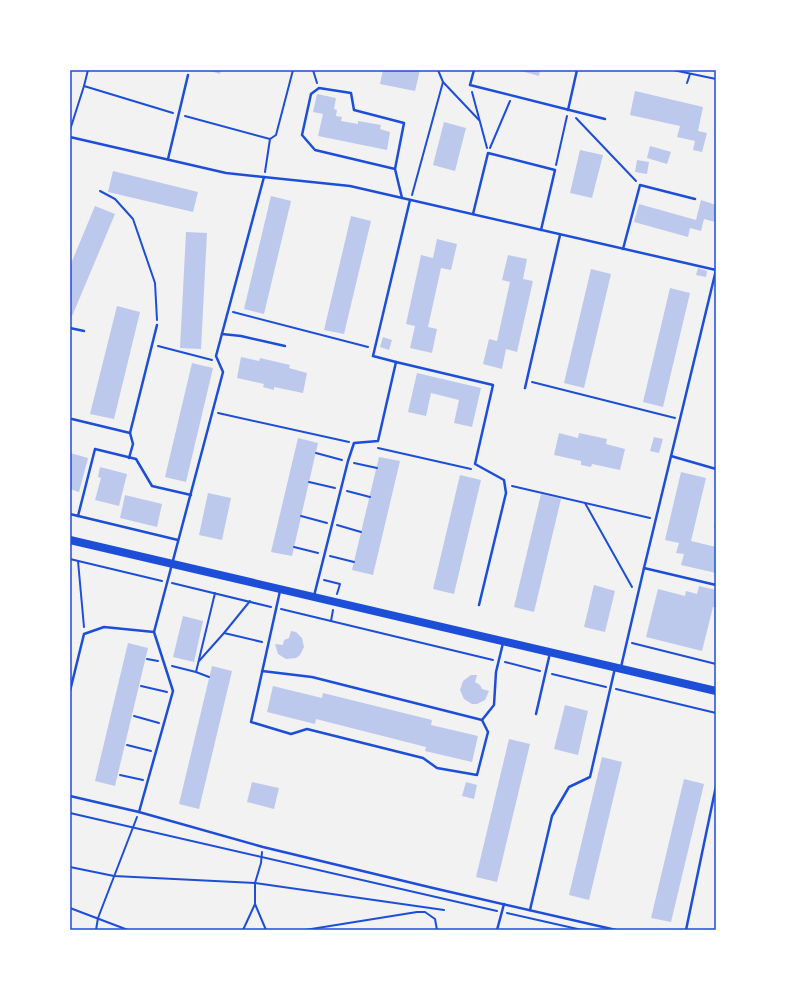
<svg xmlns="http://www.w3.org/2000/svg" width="786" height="1000" viewBox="0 0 786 1000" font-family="'Alegreya Sans',sans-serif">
<rect width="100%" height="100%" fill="#f2f2f2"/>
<!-- building -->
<g fill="#bdc9ec">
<polygon points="207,70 221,70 220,74"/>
<polygon points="383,70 420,70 415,91 380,84"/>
<polygon points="517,70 540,70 539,76"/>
<polygon points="635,91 703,107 698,131 707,133 702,152 693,150 695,141 677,137 680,126 630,115"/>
<polygon points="317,94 336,98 334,109 337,110 336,116 342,117 341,121 358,124 358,121 381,125 380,129 390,132 387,150 318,136 323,114 313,112"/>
<polygon points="444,122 466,128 455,171 433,165"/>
<polygon points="650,146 671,152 667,164 647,158"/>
<polygon points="580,150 603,155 592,198 570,193"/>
<polygon points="637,160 649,162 647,174 635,172"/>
<polygon points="113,171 198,192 193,212 108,192"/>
<polygon points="271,196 291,201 264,314 244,309"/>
<polygon points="701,200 716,205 715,222 704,219 701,231 690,228 688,237 634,222 639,204 696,220"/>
<polygon points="95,206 115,214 70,321 70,266"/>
<polygon points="351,216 371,221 344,334 324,330"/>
<polygon points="186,232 207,233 201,349 180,348"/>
<polygon points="437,239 457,244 451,270 441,268 428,327 437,329 432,353 410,348 415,326 406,324 421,255 433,258"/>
<polygon points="508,255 527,259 523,279 533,281 517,352 506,349 502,369 483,364 489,339 497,341 510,282 502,280"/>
<polygon points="698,268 707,271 706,277 696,275"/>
<polygon points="591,269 611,274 584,388 564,383"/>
<polygon points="670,288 690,293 663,407 643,402"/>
<polygon points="117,306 140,312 114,419 90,414"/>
<polygon points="383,337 392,340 389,350 380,347"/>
<polygon points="241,357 259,361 260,358 290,365 289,368 307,373 303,393 274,387 274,390 263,387 264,384 237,378"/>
<polygon points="192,363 213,368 186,482 165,477"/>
<polygon points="417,373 481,388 472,427 454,423 459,400 431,393 426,416 408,412"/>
<polygon points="559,433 578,438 579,433 607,439 606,444 625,449 620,470 592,464 591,467 581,465 581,461 554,455"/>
<polygon points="654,437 663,439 659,453 650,451"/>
<polygon points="298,438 318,443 292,556 271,552"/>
<polygon points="70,453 88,458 79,492 70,489"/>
<polygon points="379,457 400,461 373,575 352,570"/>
<polygon points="100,467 127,474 119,506 95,500 101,478 98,477"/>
<polygon points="681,472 706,478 691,541 716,547 716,573 681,565 684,554 676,553 679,543 665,540"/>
<polygon points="460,475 481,480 454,594 433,589"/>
<polygon points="208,493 231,498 222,540 199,535"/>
<polygon points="541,494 561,499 534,612 514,607"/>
<polygon points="125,495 162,504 157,527 120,518"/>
<polygon points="594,585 615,591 605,632 584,627"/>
<polygon points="699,586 716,590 714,598 716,599 716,607 713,607 702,651 646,637 658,589 685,596 686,591 697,594"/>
<polygon points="183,616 203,621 194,662 173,657"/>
<polygon points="291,631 296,632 302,638 304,647 300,655 296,658 286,659 278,654 275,644 283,645 284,640 289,638"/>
<polygon points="128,643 148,648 115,786 95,781"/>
<polygon points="212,666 232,671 199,809 179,804"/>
<polygon points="471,675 477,675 475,682 480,685 482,689 489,691 485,700 477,704 472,704 464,699 460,690 463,681"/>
<polygon points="273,686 322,698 323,693 432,720 431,725 478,736 472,762 425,751 426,747 316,719 315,724 267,712"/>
<polygon points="565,705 588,711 578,755 554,749"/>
<polygon points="509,739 530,744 497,882 476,877"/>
<polygon points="602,757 622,762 589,900 569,895"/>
<polygon points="684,779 704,784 671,922 651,918"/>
<polygon points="252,782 279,788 274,809 247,802"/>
<polygon points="466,782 477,785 474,799 462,796"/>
</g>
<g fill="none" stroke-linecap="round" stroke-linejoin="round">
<!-- path -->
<g stroke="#1d4ed8" stroke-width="2">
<polyline points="313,70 317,83"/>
<polyline points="673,70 716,79"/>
<polyline points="443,82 479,120"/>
<polyline points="687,83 690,74"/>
<polyline points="84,86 173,113"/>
<polyline points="472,92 487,148"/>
<polyline points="185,116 270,139 265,172"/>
<polyline points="576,118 636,181"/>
<polyline points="70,130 84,86 88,70"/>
<polyline points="270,139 276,135 293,70"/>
<polyline points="490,148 510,101"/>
<polyline points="556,165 567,116"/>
<polyline points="100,191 115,199 133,219 155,283 157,320"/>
<polyline points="412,195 443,82 438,70"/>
<polyline points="233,312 368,347"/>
<polyline points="158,346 212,360"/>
<polyline points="532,382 675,418"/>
<polyline points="218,413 349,442"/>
<polyline points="378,448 471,469"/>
<polyline points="316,453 342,460"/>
<polyline points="354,463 377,468"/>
<polyline points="309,482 335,488"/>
<polyline points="512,486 650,518"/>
<polyline points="347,491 370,497"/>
<polyline points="585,503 632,587"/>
<polyline points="301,516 327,523"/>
<polyline points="337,525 361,532"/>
<polyline points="294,547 318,553"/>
<polyline points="330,556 354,562"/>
<polyline points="70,559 162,581"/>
<polyline points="78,561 84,627"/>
<polyline points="324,580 340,584 337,594"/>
<polyline points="172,583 271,607"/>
<polyline points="281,609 493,660"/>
<polyline points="331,621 333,610"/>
<polyline points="224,633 250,601"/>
<polyline points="632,643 716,664"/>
<polyline points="147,659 158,661"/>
<polyline points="199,661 224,633 262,642"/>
<polyline points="505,662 540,671"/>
<polyline points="172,666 196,672 209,677"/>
<polyline points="196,672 215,593"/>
<polyline points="552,674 606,687"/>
<polyline points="141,686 167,692"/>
<polyline points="616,689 716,713"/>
<polyline points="134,716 159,723"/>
<polyline points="127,745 151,751"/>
<polyline points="120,775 143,780"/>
<polyline points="70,813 497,911"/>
<polyline points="262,852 261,863 255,883 255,904 266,930"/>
<polyline points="70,867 114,876 255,883 444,910"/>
<polyline points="70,908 128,930"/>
<polyline points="507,913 582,930"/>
<polyline points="96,930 98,918 137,817"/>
<polyline points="243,930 255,904"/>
<polyline points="305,930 417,912 425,912 435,919 437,930"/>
</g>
<!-- service -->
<g stroke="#1d4ed8" stroke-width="2.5">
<polyline points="474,70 470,85 605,119"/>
<polyline points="568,110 577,70"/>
<polyline points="70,137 226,173 350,186 716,270"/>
<polyline points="168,159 188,75"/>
<polyline points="395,169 315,150 302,135 311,94 319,88 351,93 354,110 404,123 395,169 402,198"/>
<polyline points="473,214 488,153 555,170 541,230"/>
<polyline points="623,249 640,185 695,199"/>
<polyline points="70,328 84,331"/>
<polyline points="222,334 241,336 285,346"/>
<polyline points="396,362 373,356 410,200"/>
<polyline points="525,388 560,235"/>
<polyline points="72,419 130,433"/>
<polyline points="671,456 716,469"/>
<polyline points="129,458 133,444 130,433 157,325"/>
<polyline points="70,514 178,540"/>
<polyline points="78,516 95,449 136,459 152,486 191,495"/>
<polyline points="716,523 716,528"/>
<polyline points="644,568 716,270"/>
<polyline points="314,596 348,461 354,443 378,441 396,362 493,385 475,464 504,480 506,493 479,605"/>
<polyline points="621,667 644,568 716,585"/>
<polyline points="262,671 312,677 482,720 488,732 477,775 437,768 423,758 307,729 291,734 251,722 280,591"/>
<polyline points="70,691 84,634 104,627 154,632"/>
<polyline points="536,714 550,653"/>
<polyline points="482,720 494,705 496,672 503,643"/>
<polyline points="70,796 139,812 173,691 154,632 223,372 216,356 264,177"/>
<polyline points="139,812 263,847 433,888 616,930"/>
<polyline points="530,910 552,816 569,787 590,777 615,668"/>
<polyline points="497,930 504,904"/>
<polyline points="686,930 716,786"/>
</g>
<!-- secondary -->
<polyline stroke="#1d4ed8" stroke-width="8" points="70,540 716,691"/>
</g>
<!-- border -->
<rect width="786" height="1000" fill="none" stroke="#ffffff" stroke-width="142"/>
<rect x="71" y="71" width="644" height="858" fill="none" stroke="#1d4ed8" stroke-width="1.5"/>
</svg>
